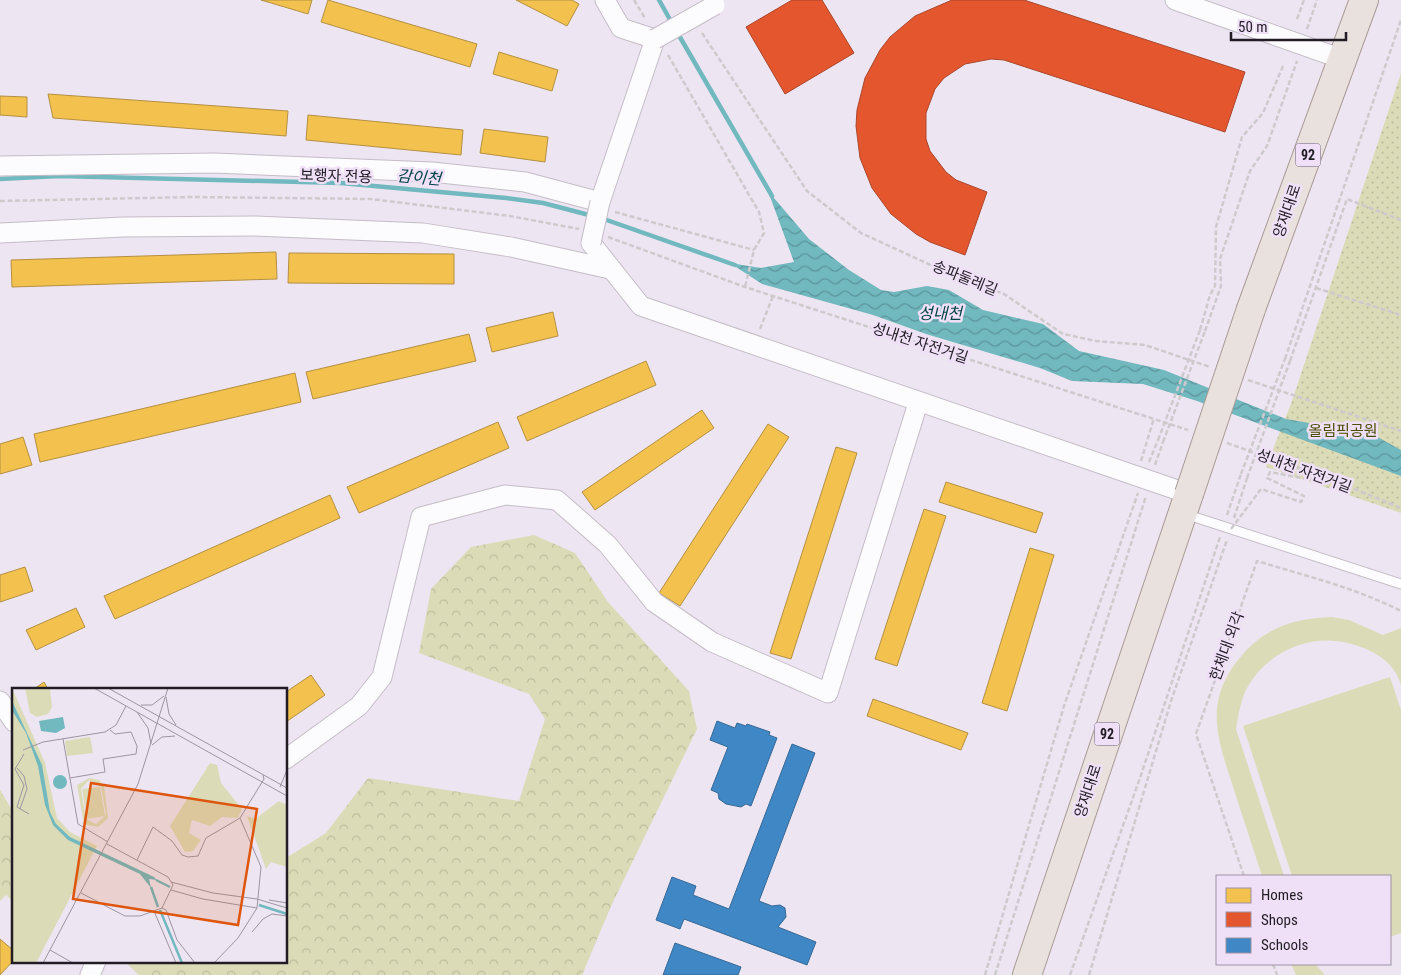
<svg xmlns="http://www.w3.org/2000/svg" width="1401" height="975" viewBox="0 0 1401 975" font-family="'Roboto Condensed','Noto Sans KR',sans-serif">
<defs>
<pattern id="grass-dots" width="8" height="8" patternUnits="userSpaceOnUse" patternTransform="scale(1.25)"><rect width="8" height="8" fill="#dcdbb7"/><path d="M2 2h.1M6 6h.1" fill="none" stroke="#bcbc9d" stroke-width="1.8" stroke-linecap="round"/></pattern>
<pattern id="forest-crowns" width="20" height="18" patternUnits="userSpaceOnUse" patternTransform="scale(1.25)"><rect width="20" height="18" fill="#dcdbb7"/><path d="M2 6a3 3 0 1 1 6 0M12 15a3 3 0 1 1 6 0" fill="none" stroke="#bcbc9d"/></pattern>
<pattern id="water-waves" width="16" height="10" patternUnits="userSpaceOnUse" patternTransform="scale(1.25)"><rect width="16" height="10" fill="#71b8bf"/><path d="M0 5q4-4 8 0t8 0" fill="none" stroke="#5c959b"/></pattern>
</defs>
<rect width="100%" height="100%" fill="#eee5f2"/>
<!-- grass -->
<polygon fill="url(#grass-dots)" points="1401,73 1401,513 1266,467 1292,401"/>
<!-- forest -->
<g fill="url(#forest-crowns)">
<polygon points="534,535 575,553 608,602 689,691 697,729 612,904 582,975 139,975 125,962 286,961 286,858 326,833 368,778 519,801 545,719 529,694 419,653 431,589 471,547"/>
<polygon points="0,790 14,813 14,902 6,895 0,901"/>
</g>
<!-- garden -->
<g fill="#dcdbb7">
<path d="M 1332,617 L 1349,620 L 1383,635 L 1401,628 L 1401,685 C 1395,665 1380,654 1361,647 C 1317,629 1266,649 1245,692 C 1240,704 1238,717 1236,729 L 1284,876 L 1262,876 C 1253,848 1244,821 1235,793 C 1218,739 1201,702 1243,654 C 1266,627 1297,618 1332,617 Z"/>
<polygon points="1390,677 1401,710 1401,933 1390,937 1390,876 1292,876 1243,726"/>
<polygon points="1291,964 1315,964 1325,975 1296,975"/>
</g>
<!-- water -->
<polygon fill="url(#water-waves)" points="768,191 809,239 849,270 881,290 894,292 927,286 949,290 983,310 1043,324 1079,351 1164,370 1286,419 1338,428 1365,430 1401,450 1401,476 1197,401 1143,384 1072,381 1040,368 926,334 873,315 762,284 730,263 761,268 794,262"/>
<!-- homes -->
<g fill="#f2c14e" stroke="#b49042">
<polygon points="261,0 312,0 308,14"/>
<polygon points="328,0 477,44 470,67 321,22"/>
<polygon points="516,0 572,0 579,4 567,26"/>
<polygon points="499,52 558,70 552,91 493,74"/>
<polygon points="48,94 288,111 286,136 53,118"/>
<polygon points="0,96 27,97 27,117 0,115"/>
<polygon points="308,115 463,130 461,155 306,140"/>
<polygon points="484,129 548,137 545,162 480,153"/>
<polygon points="276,252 277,279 12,287 11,260"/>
<polygon points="289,253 454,254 454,284 288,283"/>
<polygon points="553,312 558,336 492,352 486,328"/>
<polygon points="469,334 476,361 313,399 306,372"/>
<polygon points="646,361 656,385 527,441 517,417"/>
<polygon points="295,373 301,402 40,462 34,434"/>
<polygon points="702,410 714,428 595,510 582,492"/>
<polygon points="498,422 509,448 359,513 347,487"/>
<polygon points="768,424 789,437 680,606 659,593"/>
<polygon points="23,437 32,465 0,474 0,444"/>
<polygon points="836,447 857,453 791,659 770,653"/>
<polygon points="946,482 1043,513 1036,533 939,502"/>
<polygon points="330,495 340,518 115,619 104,596"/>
<polygon points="924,509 946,516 897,666 875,659"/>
<polygon points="1030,548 1054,555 1007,711 982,703"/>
<polygon points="25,567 33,591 0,602 0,575"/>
<polygon points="76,608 85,627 36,650 26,630"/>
<polygon points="311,675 325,695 286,722 286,692"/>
<polygon points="44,682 48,689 34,689"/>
<polygon points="873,699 968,733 961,750 867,716"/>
<polygon points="0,939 14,951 14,960 0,975"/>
</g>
<!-- shops -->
<g fill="#e4572e" stroke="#aa462b">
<polygon points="792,0 822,0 854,53 785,94 746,27"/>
<polygon points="952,0 1024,0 1245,72 1225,132 1004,60 991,59 965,64 944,78 935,89 926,113 926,139 930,151 946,172 956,180 987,192 965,255 930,242 916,234 891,214 872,188 860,158 856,126 857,110 865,78 880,50 890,37 915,16"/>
</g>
<!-- schools -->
<g fill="#3f88c5" stroke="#366895">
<polygon points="717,721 735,728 737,723 746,726 747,724 770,732 769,735 777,738 751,806 746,804 741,807 726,804 719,799 718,793 711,790 728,747 710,740"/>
<polygon points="792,744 815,753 759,901 772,906 780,905 785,908 786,917 778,927 816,942 807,965 684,919 680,929 656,920 672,877 696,886 693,895 729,909"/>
<polygon points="675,943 741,967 738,975 663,975"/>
</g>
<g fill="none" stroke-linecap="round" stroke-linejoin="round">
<!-- stream -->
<g stroke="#71b8bf" stroke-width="4.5">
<polyline points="659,0 673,25"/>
<polyline points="677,32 772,196"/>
<polyline points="0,179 59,176 341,183 506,198 543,203 593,216"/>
<polyline points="601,218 735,265"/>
</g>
<defs>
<polyline id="lane" points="1185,514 1401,584"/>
<g id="street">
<polyline points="1175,0 1342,59"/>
<polyline points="0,166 214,163 432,172 525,182 600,202 655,39 621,28 605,0"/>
<polyline points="0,233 123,227 255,226 423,233 511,247 610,269"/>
<polyline points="591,243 641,306 1189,494"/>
<polyline points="0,701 14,722"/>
<polyline points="286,759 359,706 382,677 421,517 505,495 557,500 608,545 654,602 712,642 828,693 918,403"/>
<polyline points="90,975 96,961"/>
</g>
<g id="primary">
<polyline points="1251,309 1364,0"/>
<polyline points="1027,975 1189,494"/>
</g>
</defs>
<!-- lane casing -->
<use href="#lane" stroke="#c4bdc7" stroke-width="11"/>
<!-- street casing -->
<use href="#street" stroke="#c4bdc7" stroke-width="21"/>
<!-- primary casing -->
<use href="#primary" stroke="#a99a95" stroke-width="30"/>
<!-- path -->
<g stroke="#cdcace" stroke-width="2.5" stroke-dasharray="5 2.5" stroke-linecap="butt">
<polyline points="634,0 645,18"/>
<polyline points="1297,19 1304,0"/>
<polyline points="1307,29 1317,0"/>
<polyline points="702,33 807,191 861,233 935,267 1004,294 1063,334 1096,341 1145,345 1210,367"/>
<polyline points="668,55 759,212 764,233 754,250 745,287"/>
<polyline points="0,201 193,197 371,199 510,216 579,229"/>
<polyline points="615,212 754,250"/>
<polyline points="608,237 745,287 1188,430"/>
<polyline points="1316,288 1401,315"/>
<polyline points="760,329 773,296"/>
<polyline points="1200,330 1210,295 1215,286 1216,227 1242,137 1263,113 1283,66"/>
<polyline points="1205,331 1221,286 1220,259 1250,171 1267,146 1297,61"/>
<polyline points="1285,359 1401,20"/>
<polyline points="1290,361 1347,199 1401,220"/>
<polyline points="1248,380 1401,431"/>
<polyline points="1227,443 1330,479 1401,508"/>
<polyline points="1141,461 1154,418"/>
<polyline points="1149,462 1158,440"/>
<polyline points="1155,465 1163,442"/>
<polyline points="1227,515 1241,474"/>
<polyline points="1234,518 1247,478"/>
<path d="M 1244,876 L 1196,734 L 1257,561 C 1306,576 1356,588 1401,611"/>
<polyline points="1273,964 1277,975"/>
<polyline points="985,975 1064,706 1138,493"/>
<polyline points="995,975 1146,496"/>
<polyline points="1070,975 1141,775 1220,537"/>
<polyline points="1089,975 1171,701 1227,540"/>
</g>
<!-- lane -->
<use href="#lane" stroke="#fcfbfd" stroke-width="9"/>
<!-- street -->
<use href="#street" stroke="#fcfbfd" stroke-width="19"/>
<!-- primary -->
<use href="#primary" stroke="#e8e1dd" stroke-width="28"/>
<defs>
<g id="street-bridge">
<polyline points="655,39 715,5"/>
<polyline points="591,243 600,202"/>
</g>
<polyline id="primary-bridge" points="1189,494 1251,309"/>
</defs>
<!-- street-bridge casing -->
<use href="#street-bridge" stroke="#c4bdc7" stroke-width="21" stroke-linecap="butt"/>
<!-- primary-bridge casing -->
<use href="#primary-bridge" stroke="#a99a95" stroke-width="30" stroke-linecap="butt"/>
<!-- path-bridge -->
<g stroke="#cdcace" stroke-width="2.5" stroke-dasharray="5 2.5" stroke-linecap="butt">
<polyline points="1158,440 1200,330"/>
<polyline points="1163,442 1205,331"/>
<polyline points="1241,474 1285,359"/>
<polyline points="1247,478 1290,361"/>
<polyline points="1231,529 1261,489 1301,502 1304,496 1267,478 1270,472 1348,487"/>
</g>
<!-- street-bridge -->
<use href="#street-bridge" stroke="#fcfbfd" stroke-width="19"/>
<!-- primary-bridge -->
<use href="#primary-bridge" stroke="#e8e1dd" stroke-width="28"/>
</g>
<g text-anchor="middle" stroke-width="5" stroke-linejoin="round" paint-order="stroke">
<!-- shield labels -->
<g fill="#efe0f7" stroke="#605864" stroke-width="1">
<rect x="1295.5" y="143.5" width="25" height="23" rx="4"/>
<rect x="1094.5" y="722.5" width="25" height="23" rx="4"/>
</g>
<g font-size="14" font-weight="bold" fill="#221d25">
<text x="1308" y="160">92</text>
<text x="1107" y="739">92</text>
</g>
<!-- street labels -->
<g font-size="15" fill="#221d25" stroke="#efe0f7">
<text transform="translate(336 176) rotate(2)" y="5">보행자 전용</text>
<text transform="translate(1287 211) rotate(-71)" y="5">양재대로</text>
<text transform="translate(965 278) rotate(22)" y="5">송파둘레길</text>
<text transform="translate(920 343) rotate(18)" y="5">성내천 자전거길</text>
<text transform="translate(1304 471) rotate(20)" y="5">성내천 자전거길</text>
<text transform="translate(1227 646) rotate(-70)" y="5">한체대 외각</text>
<text transform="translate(1088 791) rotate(-72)" y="5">양재대로</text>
</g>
<!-- park labels -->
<g font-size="15" fill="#4c4e02" stroke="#efe0f7">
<text x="1343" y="436">올림픽공원</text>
</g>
<!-- water labels -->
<g font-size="16" font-style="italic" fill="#004346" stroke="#efe0f7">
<text transform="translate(419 177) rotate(5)" y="6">감이천</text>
<text x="940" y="319">성내천</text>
</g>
</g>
<!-- overview -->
<g transform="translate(12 688)">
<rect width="275" height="275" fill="#eee5f2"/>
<path d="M 0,0 L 33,75 L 45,130 L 58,144 L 85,158 L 24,275 L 0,275 Z" fill="#dcdbb7"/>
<path d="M 198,75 L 205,77 L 209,95 L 230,121 L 226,130 L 210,129 L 198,138 L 180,132 L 177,145 L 189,152 L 181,163 L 173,164 L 158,138 ZM 267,113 L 275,117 L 275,179 L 259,174 L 254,181 L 235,128 L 243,131 Z" fill="#dcdbb7"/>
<path d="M 13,0 L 38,0 L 40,19 L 36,26 L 25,29 L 18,25 ZM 0,34 L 18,73 L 23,101 L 20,125 L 1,166 L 62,198 L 22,275 L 0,275 ZM 78,49 L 81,65 L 55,68 L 53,53 ZM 77,90 L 87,92 L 92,98 L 96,130 L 86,139 L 72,136 L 65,97 ZM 77,92 L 89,99 L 94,127 L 84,136 L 74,131 L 69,101 ZM 88,99 L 93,128 L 75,131 L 70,101 Z" fill="#dcdbb7" fill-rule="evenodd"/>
<path d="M 0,13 L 30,77 L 38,124 L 44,136 L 58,149 L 142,189 L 145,192 L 137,191 L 139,200 L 128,186 L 56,152 L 41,137 L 33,117 L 26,78 L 14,45 L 1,24 ZM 51,29 L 53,40 L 44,45 L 29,43 L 27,33 ZM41 94a7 7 0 1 1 14 0a7 7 0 1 1-14 0Z" fill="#71b8bf"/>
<path fill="none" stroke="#71b8bf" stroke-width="2.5" d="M 144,192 L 158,199M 139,199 L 146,219M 247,217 L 275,226M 148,222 L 170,275"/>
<path fill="none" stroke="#9c95a0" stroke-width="1" d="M 82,0 L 275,108M 96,0 L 275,100M 154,9 L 157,26 L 164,37M 129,17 L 140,17 L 152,8M 125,24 L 136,40 L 139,56M 51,51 L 66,136 L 96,154M 140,57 L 150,49 L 163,48M 11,62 L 31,54 L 93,44 L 104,37 L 114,18M 12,66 L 3,81 L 12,97 L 5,119 L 17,126M 5,80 L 12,88 L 15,101 L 8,121M 58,90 L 93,84 L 91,71 L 124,66 L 125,58 L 119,44 L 103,46 L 98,42M 268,99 L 275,82M 125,172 L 141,139 L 160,153 L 170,167 L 176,169 L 186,168 L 194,150 L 228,130M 159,194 L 201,205 L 245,211 L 275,220M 159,202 L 191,211 L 245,220M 69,205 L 113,228 L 128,228 L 150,220 L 161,197 L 156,189 L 95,156M 257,212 L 275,215M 150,220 L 154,222 L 165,252 L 183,275M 142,223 L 164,275M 240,244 L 251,231 L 260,226 L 275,228M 38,262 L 61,275M 31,275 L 126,96 L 156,0M 202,275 L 226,250 L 245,220 L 249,179 L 228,130 L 252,91 L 251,87"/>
<path fill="#de560d" fill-opacity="0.15" stroke="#de560d" stroke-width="2.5" d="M 79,95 L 245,121 L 226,237 L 61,211 Z"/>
<rect width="275" height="275" fill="none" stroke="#221d25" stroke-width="2.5"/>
</g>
<!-- legend -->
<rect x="1216" y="875" width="175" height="90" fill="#efe0f7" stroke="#9d92a3"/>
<rect x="1226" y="888" width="25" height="15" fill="#f2c14e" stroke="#9d92a3"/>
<text x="1261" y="900" font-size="15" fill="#221d25">Homes</text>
<rect x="1226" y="912" width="25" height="15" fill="#e4572e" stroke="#9d92a3"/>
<text x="1261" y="925" font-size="15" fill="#221d25">Shops</text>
<rect x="1226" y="938" width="25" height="15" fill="#3f88c5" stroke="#9d92a3"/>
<text x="1261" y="950" font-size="15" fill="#221d25">Schools</text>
<!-- scale -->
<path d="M1231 32v8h115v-8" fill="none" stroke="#221d25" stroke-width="2.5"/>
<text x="1238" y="32" font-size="15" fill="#221d25" stroke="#efe0f7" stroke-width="4" paint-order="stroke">50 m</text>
</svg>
